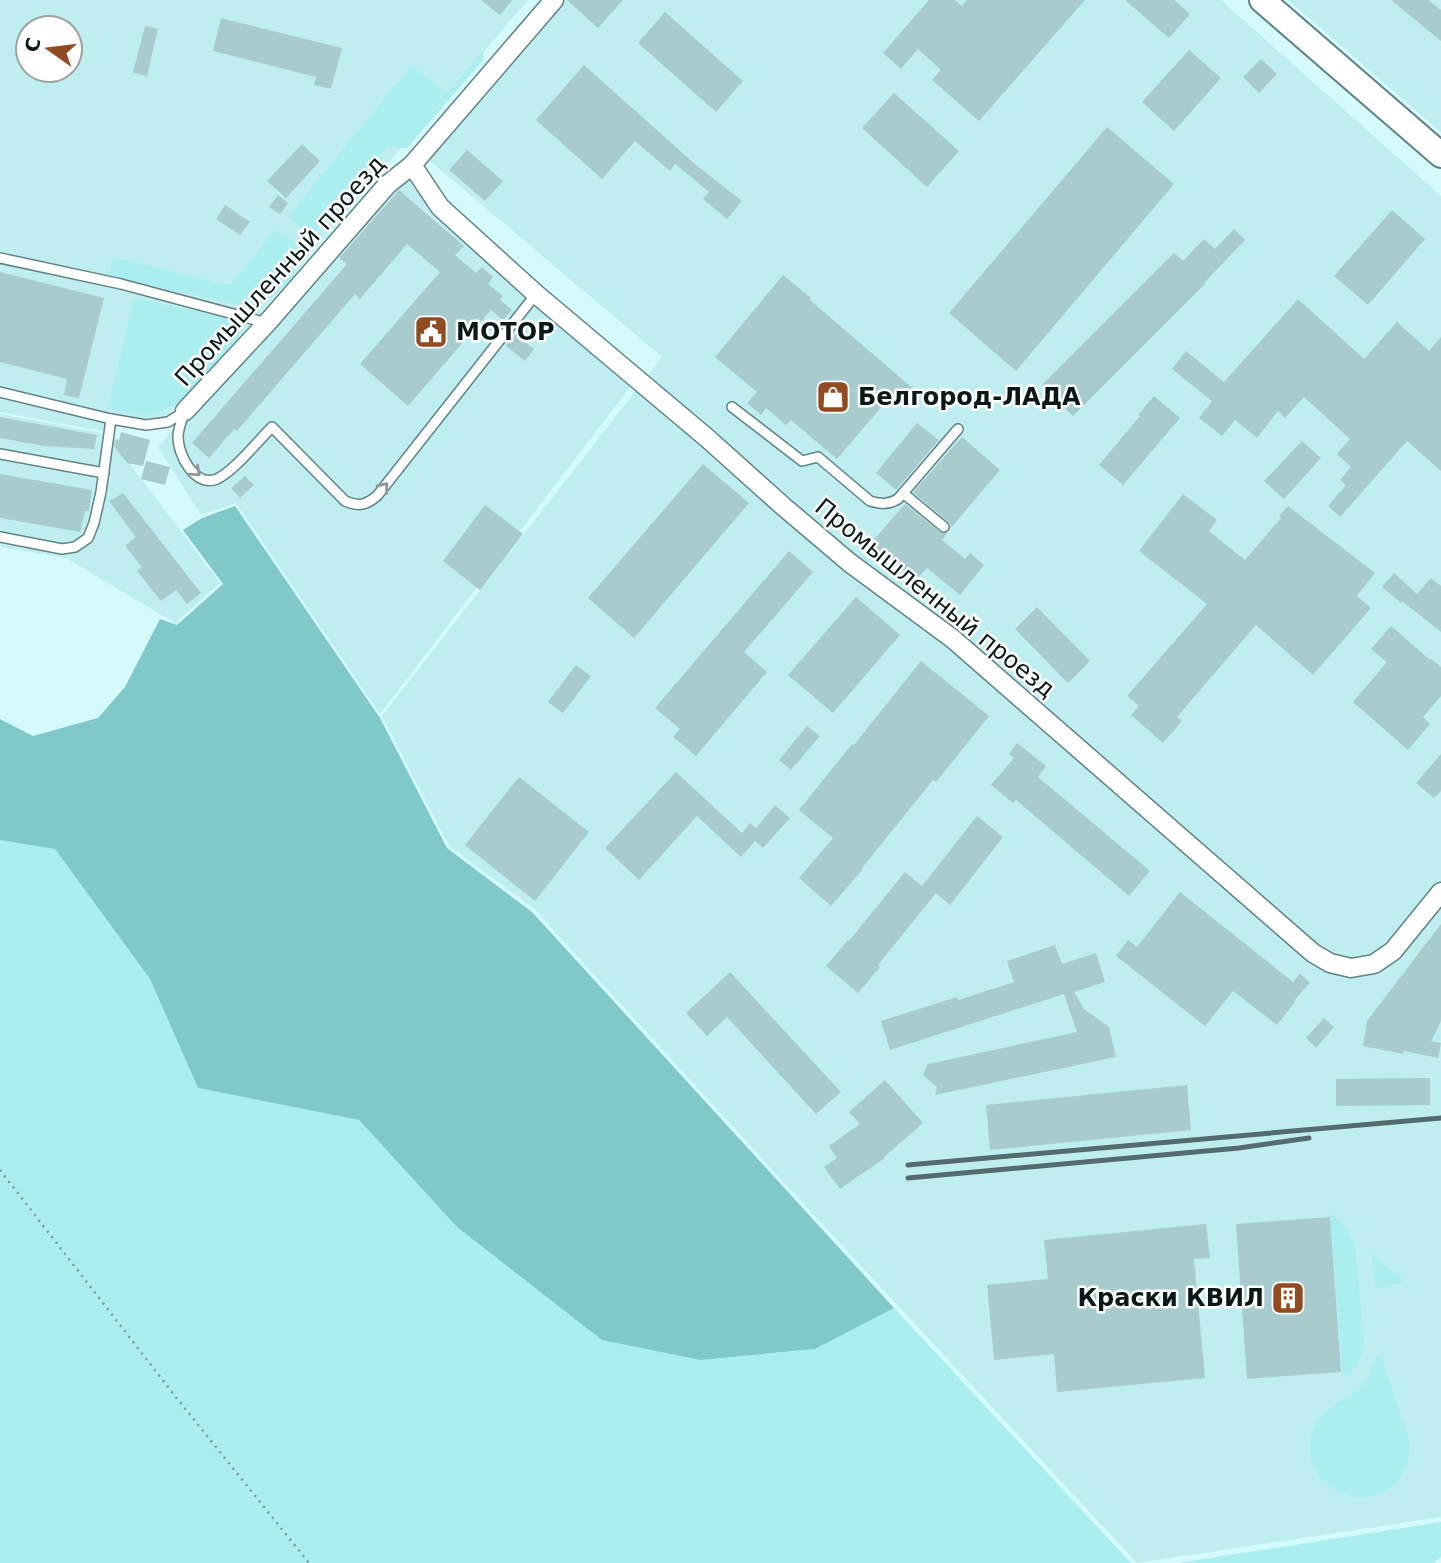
<svg xmlns="http://www.w3.org/2000/svg" width="1441" height="1563" viewBox="0 0 1441 1563" font-family="'DejaVu Sans',sans-serif">
<rect width="100%" height="100%" fill="#d5fafc"/>
<!-- built -->
<g fill="#bfeef0" fill-rule="evenodd">
<path d="M 0,0 L 528,0 L 180,407 L 166,417 L 146,420 L 111,414 L 107,432 L 0,412 ZM 28,28 L 70,28 L 70,70 L 28,70 Z"/>
<polygon points="554,0 1221,0 1441,196 1441,1517 1137,1563 811,1212 533,908 449,846 382,716 662,357 417,150"/>
<polygon points="1288,0 1441,0 1441,132"/>
<polygon points="400,168 637,378 380,714 236,503 201,515 158,447"/>
<polygon points="0,414 107,434 220,583 175,623 66,558 0,547"/>
</g>
<!-- green -->
<g fill="#abeef0">
<path d="M 483,51 L 483,60 L 407,148 L 388,146 L 316,230 C 305,234 295,223 287,217 L 412,65 L 447,93 Z"/>
<path d="M 275,230 C 283,235 298,242 302,251 C 308,265 280,293 269,299 C 260,304 251,304 241,305 L 109,277 L 113,257 L 230,285 Z"/>
<path d="M 134,298 L 232,319 L 241,325 L 240,336 C 218,361 185,411 151,414 C 137,416 122,411 108,409 Z"/>
<polygon points="0,840 55,849 150,979 198,1088 359,1120 457,1227 701,1360 815,1349 894,1308 1131,1563 0,1563"/>
<path d="M 1330,1213 L 1344,1225 L 1355,1244 L 1364,1342 C 1363,1358 1356,1369 1343,1379 Z"/>
<polygon points="1371,1253 1406,1282 1376,1289"/>
<path d="M 1381,1355 L 1410,1444 C 1409,1453 1409,1462 1405,1470 C 1378,1522 1300,1493 1311,1437 C 1317,1407 1348,1402 1366,1381 C 1371,1374 1374,1365 1376,1357 Z"/>
<polygon points="1441,1522 1441,1557 1433,1563 1178,1563"/>
</g>
<!-- forest -->
<polygon fill="#81c8cb" points="235,506 380,718 447,848 532,912 894,1308 815,1349 701,1360 602,1340 457,1227 359,1120 198,1088 150,979 55,849 0,840 0,719 33,736 98,718 125,687 160,619 177,625 223,584 183,530 202,518"/>
<!-- building -->
<g fill="#a8ccce">
<polygon points="481,0 512,0 500,15"/>
<polygon points="567,0 623,0 598,28"/>
<polygon points="929,0 955,0 962,6 967,0 1085,0 979,121 932,80 941,70 918,49 901,69 883,53"/>
<polygon points="1125,0 1174,0 1190,14 1169,38"/>
<polygon points="1391,0 1428,0 1441,10 1441,41"/>
<polygon points="665,12 743,81 716,112 638,43"/>
<polygon points="221,18 342,48 331,89 314,85 316,77 213,51"/>
<polygon points="145,26 158,29 147,76 133,73"/>
<polygon points="1189,50 1221,78 1174,131 1142,102"/>
<polygon points="1261,59 1277,74 1259,93 1243,77"/>
<polygon points="584,65 696,165 742,201 727,219 703,199 709,192 675,164 670,171 635,141 602,179 536,120"/>
<polygon points="894,93 959,151 927,187 862,128"/>
<polygon points="1107,127 1174,184 1016,371 949,313"/>
<polygon points="302,144 320,161 286,198 267,181"/>
<polygon points="467,150 503,181 485,201 449,170"/>
<polygon points="399,190 464,246 455,255 476,273 482,267 493,277 488,284 503,296 500,300 512,310 503,320 491,310 408,406 360,364 440,272 407,244 360,299 355,294 237,431 234,429 209,458 192,443 347,264 339,258"/>
<polygon points="278,195 288,203 280,214 269,207"/>
<polygon points="225,205 250,222 240,235 216,219"/>
<polygon points="1392,210 1425,239 1368,305 1334,276"/>
<polygon points="1234,229 1245,240 1204,283 1205,284 1073,416 1042,385 1174,253 1183,261 1204,239 1215,249"/>
<polygon points="0,272 104,298 79,398 64,395 67,379 0,362"/>
<polygon points="783,275 811,298 810,300 916,391 907,401 895,391 837,459 791,420 786,425 766,408 761,415 747,403 757,392 715,357"/>
<polygon points="1298,299 1364,359 1397,322 1429,351 1441,337 1441,471 1407,441 1340,517 1328,506 1346,485 1340,480 1351,467 1337,454 1350,439 1304,397 1285,418 1278,411 1257,438 1235,420 1222,436 1199,418 1212,401 1172,369 1186,351 1224,382"/>
<polygon points="515,334 534,349 525,361 506,346"/>
<polygon points="1154,396 1180,418 1123,485 1099,465 1140,416 1138,415"/>
<polygon points="0,417 97,435 94,449 44,446 0,438"/>
<polygon points="917,423 939,440 896,490 876,473"/>
<polygon points="121,432 150,440 143,466 127,463 114,446 115,439 119,440"/>
<polygon points="962,437 1000,470 950,529 951,525 948,522 913,492"/>
<polygon points="1302,441 1321,458 1284,499 1264,481"/>
<polygon points="146,461 170,467 165,485 141,479"/>
<polygon points="703,464 749,503 634,638 588,598"/>
<polygon points="0,474 92,490 89,511 85,511 80,532 0,518"/>
<polygon points="245,476 254,485 240,498 231,488"/>
<polygon points="123,493 201,593 187,604 176,590 161,601 137,571 142,567 125,546 136,537 109,501"/>
<polygon points="1183,494 1217,520 1209,531 1245,560 1281,518 1279,516 1288,506 1375,573 1357,596 1371,608 1313,675 1256,625 1177,717 1182,721 1163,743 1131,715 1139,706 1127,696 1207,604 1139,551"/>
<polygon points="905,504 940,532 947,533 942,540 965,559 970,553 984,565 960,595 927,568 915,581 871,543"/>
<polygon points="485,505 523,534 480,590 443,561"/>
<polygon points="789,551 813,572 744,652 767,672 696,756 673,737 680,729 655,708"/>
<polygon points="1394,573 1417,594 1431,578 1441,586 1441,632 1402,601 1401,603 1382,587"/>
<polygon points="856,597 900,635 833,713 788,675"/>
<polygon points="1037,607 1090,661 1068,683 1015,629"/>
<polygon points="1391,626 1430,660 1431,659 1441,667 1441,696 1423,717 1430,724 1408,750 1353,702 1387,662 1371,649"/>
<polygon points="921,661 989,716 936,782 933,780 862,868 863,869 831,906 799,878 833,838 799,810 852,744 854,745"/>
<polygon points="576,665 591,676 563,713 548,702"/>
<polygon points="807,726 820,736 791,770 779,760"/>
<polygon points="1017,743 1046,766 1038,777 1150,871 1129,896 1016,800 1013,803 991,785 1014,758 1009,754"/>
<polygon points="1441,754 1441,791 1434,798 1416,783"/>
<polygon points="676,772 742,833 750,823 756,828 775,805 790,818 763,848 755,841 741,857 697,816 639,880 605,848"/>
<polygon points="519,777 589,832 535,901 465,845"/>
<polygon points="977,816 1003,837 950,905 936,893 878,965 880,967 858,993 826,966 848,940 849,941 905,872 922,886"/>
<polygon points="1180,892 1293,982 1300,974 1310,982 1294,1001 1295,1002 1277,1025 1233,991 1205,1026 1116,956 1128,940 1137,947"/>
<polygon points="1441,924 1441,1021 1431,1041 1441,1043 1438,1058 1404,1051 1403,1054 1363,1046 1367,1021"/>
<polygon points="1055,945 1062,964 1096,953 1105,982 1074,992 1084,1009 1109,1027 1116,1057 935,1095 937,1087 923,1075 928,1064 1077,1032 1064,994 890,1050 881,1021 957,997 958,1000 1014,982 1007,961"/>
<polygon points="730,972 841,1092 816,1114 727,1017 707,1036 686,1013"/>
<polygon points="1324,1018 1334,1027 1316,1048 1306,1038"/>
<polygon points="1430,1078 1430,1105 1336,1106 1336,1079"/>
<polygon points="885,1080 923,1123 884,1157 885,1158 840,1189 824,1167 837,1158 829,1146 860,1124 849,1112"/>
<polygon points="1187,1085 1191,1130 990,1150 986,1105"/>
<polygon points="1330,1217 1341,1372 1247,1379 1236,1224"/>
<polygon points="1206,1224 1210,1258 1194,1259 1205,1378 1057,1392 1054,1354 994,1360 987,1285 1048,1279 1044,1240"/>
</g>
<g fill="none" stroke-linecap="round" stroke-linejoin="round">
<defs>
<g id="lane">
<polyline points="0,258 121,284 267,323"/>
<polyline points="0,392 111,419 146,425 168,422 184,412"/>
<path d="M 732,407 L 802,461 L 818,457 L 870,501 C 881,504 888,505 898,499 L 958,429"/>
<path d="M 185,411 C 182,420 178,428 178,437 C 178,455 195,488 217,479 C 234,471 258,441 272,427 L 345,501 C 359,507 366,505 377,496 L 536,294"/>
<polyline points="0,454 104,473"/>
<polyline points="903,493 944,527"/>
<polyline points="0,537 62,549 75,547 88,538 94,523 101,492 111,419"/>
</g>
<g id="street">
<polyline points="412,165 440,207 536,294 707,438 784,507 850,563 953,639 1313,953 1330,963 1351,968 1374,964 1393,951 1441,892"/>
<polyline points="185,411 267,323 387,185 412,165 554,0"/>
</g>
<polyline id="secondary" points="1262,0 1441,155"/>
</defs>
<!-- lane casing -->
<use href="#lane" stroke="#618385" stroke-width="12"/>
<!-- street casing -->
<use href="#street" stroke="#618385" stroke-width="21"/>
<!-- secondary casing -->
<use href="#secondary" stroke="#618385" stroke-width="28"/>
<!-- path -->
<polyline stroke="#7d989a" stroke-width="2.5" stroke-dasharray="2 5" stroke-linecap="butt" points="0,1170 175,1396 309,1563"/>
<!-- lane -->
<use href="#lane" stroke="#fff" stroke-width="9"/>
<!-- street -->
<use href="#street" stroke="#fff" stroke-width="18"/>
<!-- secondary -->
<use href="#secondary" stroke="#fff" stroke-width="24"/>
<!-- rail -->
<g stroke="#556b6d" stroke-width="5">
<polyline points="908,1165 1441,1118"/>
<polyline points="908,1178 1239,1148 1309,1138"/>
</g>
</g>
<!-- one-way arrows -->
<defs><path id="oneway-chevron" d="M-2-3.5L2.5 0L-2 3.5" fill="none" stroke-width="1.6" stroke-linecap="round" stroke-linejoin="round" transform="scale(1.75)"/></defs>
<g stroke="#919798">
<use href="#oneway-chevron" transform="translate(196 472) rotate(42)"/>
<use href="#oneway-chevron" transform="translate(384 487) rotate(-51)"/>
</g>
<!-- icons -->
<defs>
<symbol id="civic-square" viewBox="-11 -11 22 22"><rect x="-9" y="-9" width="18" height="18" rx="4" fill="#904b21" stroke="#fff"/><path d="M-.6-6.5H3V-4.5H.6V-3L4-1V1h2V6H-6V1h2V-1L-.6-3ZM-1.2 2.5V6h2.4V2.5Z" fill="#fff"/></symbol>
<symbol id="shop-square" viewBox="-11 -11 22 22"><rect x="-9" y="-9" width="18" height="18" rx="4" fill="#904b21" stroke="#fff"/><path d="M-5-2.5h2.3a2.7 3.5 0 0 1 5.4 0H5L5.5 6h-11ZM-1.5-2.5h3a1.5 2.3 0 0 0-3 0Z" fill="#fff"/></symbol>
<symbol id="building-square" viewBox="-11 -11 22 22"><rect x="-9" y="-9" width="18" height="18" rx="4" fill="#904b21" stroke="#fff"/><path d="M-4-6H4V6H1V3H-1V6H-4ZM-2.5-4.3h1.7v1.8h-1.7ZM.8-4.3h1.7v1.8H.8ZM-2.5-1h1.7V.8h-1.7ZM.8-1h1.7V.8H.8Z" fill="#fff"/></symbol>
</defs>
<g fill-rule="evenodd">
<use href="#civic-square" x="412" y="313" width="38" height="38"/>
<use href="#shop-square" x="814" y="378" width="38" height="38"/>
<use href="#building-square" x="1269" y="1279" width="38" height="38"/>
</g>
<g text-anchor="middle" stroke-width="5" stroke-linejoin="round" paint-order="stroke">
<!-- street labels -->
<g font-size="24" fill="#0a1819" stroke="#fff">
<text transform="translate(280 271) rotate(-48)" y="8">Промышленный проезд</text>
<text transform="translate(935 598) rotate(39)" y="8">Промышленный проезд</text>
</g>
<!-- poi labels -->
<g font-size="24" font-weight="bold" fill="#0a1819" stroke="#fff" text-anchor="start">
<text x="456" y="340">МОТОР</text>
<text x="858" y="405">Белгород-ЛАДА</text>
<text x="1264" y="1306" text-anchor="end">Краски КВИЛ</text>
</g>
</g>
<!-- north arrow -->
<g transform="translate(49 49) rotate(284)"><circle r="33" fill="#ffffff" stroke="#9da3a3" stroke-width="2"/>
<path d="M0-5L12 26L0 18L-12 26Z" fill="#904b21"/>
<text y="-10" font-size="19" font-weight="bold" text-anchor="middle" fill="#0a1819">С</text>
</g>
</svg>
